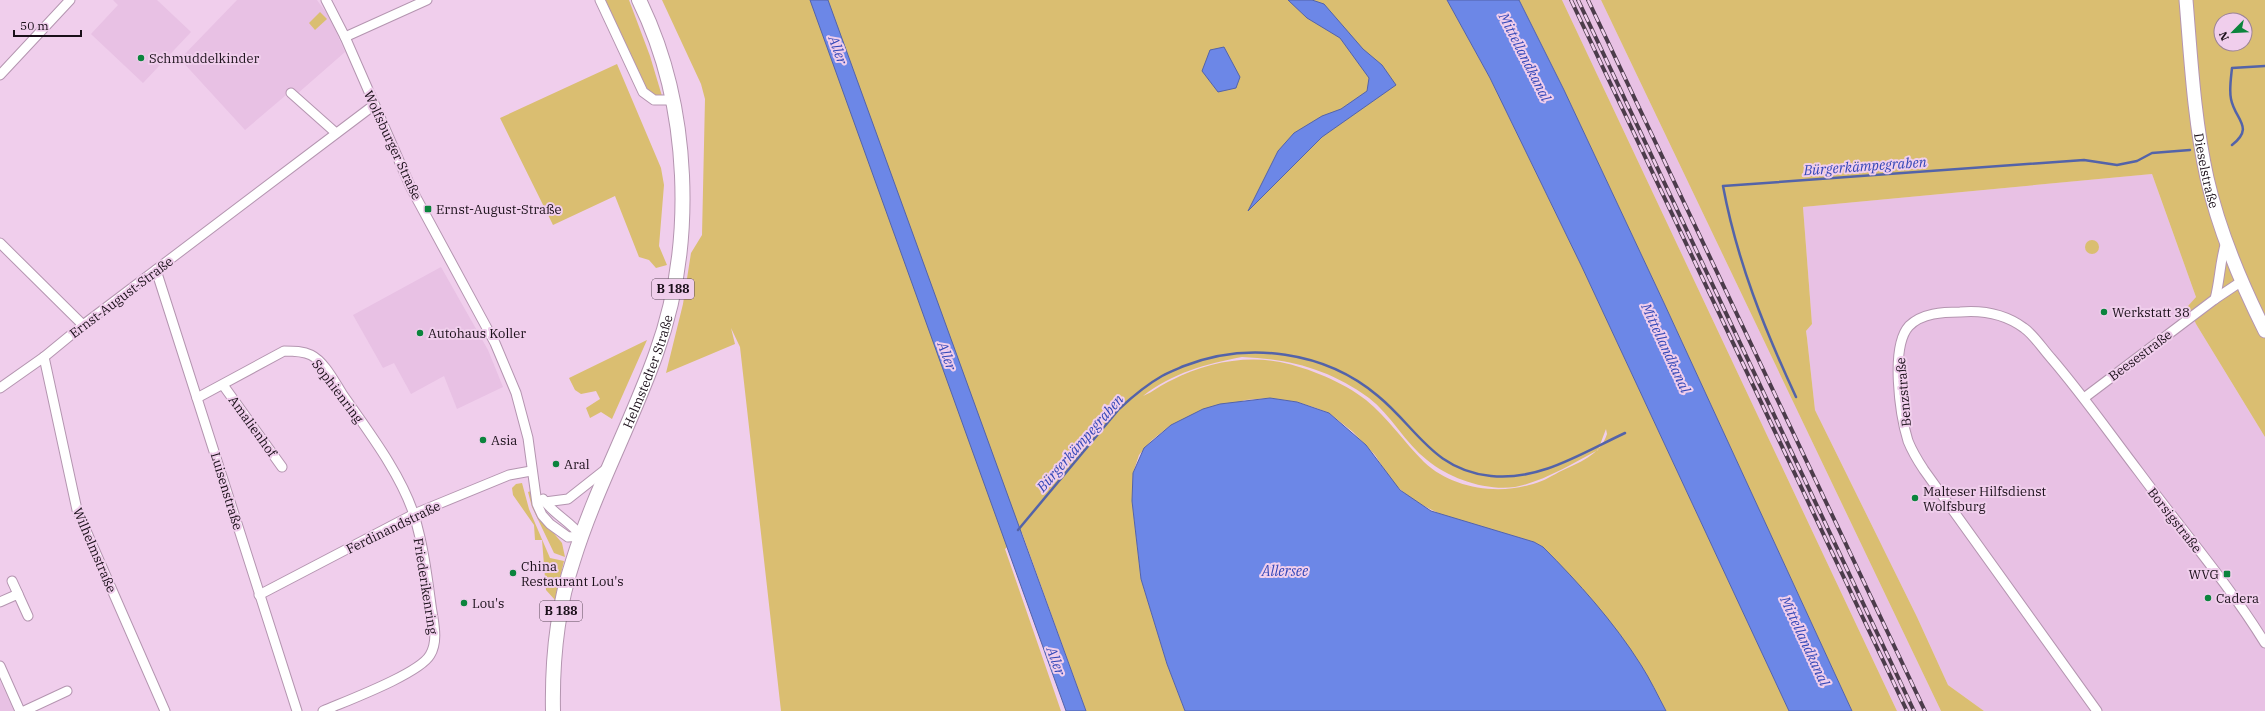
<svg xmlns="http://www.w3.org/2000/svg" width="2265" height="711" viewBox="0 0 2265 711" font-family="'IBM Plex Serif',serif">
<rect width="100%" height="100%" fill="#f0ceec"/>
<!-- built -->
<g fill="#e8c1e4">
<polygon points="113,0 157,0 191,32 143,83 91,34 118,5"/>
<polygon points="237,0 317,0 330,18 345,52 297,94 292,90 245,130 180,59"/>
<polygon points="1562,0 1601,0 1941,711 1897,711"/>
<polygon points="2152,174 2196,297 2188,306 2196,324 2265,437 2265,711 1984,711 1948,685 1917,617 1815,410 1807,338 1806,331 1812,324 1803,207"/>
<polygon points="441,267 488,350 503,387 457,409 444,376 411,394 394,363 383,368 353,315"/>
<polygon points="0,681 14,711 0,711"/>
</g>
<!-- green -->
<g fill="#dabe71" fill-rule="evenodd">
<polygon points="604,0 629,0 650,56 662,96 654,95 645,87"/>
<path d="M 662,0 L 1447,0 L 1490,78 L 1582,267 L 1789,711 L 1666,711 L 1641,665 L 1632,652 L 1556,560 L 1543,547 L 1534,542 L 1440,514 L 1414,501 L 1394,484 L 1375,455 L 1353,432 L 1329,413 L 1316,408 L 1297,402 L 1270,398 L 1245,400 L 1171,425 L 1152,440 L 1139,455 L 1133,473 L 1132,501 L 1141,579 L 1167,664 L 1185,711 L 1086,711 L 1022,533 L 1005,549 L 1061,711 L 781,711 L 740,347 L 731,328 L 735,344 L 666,373 L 683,304 L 691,253 L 702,235 L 705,99 L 701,84 ZM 1242,357 C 1290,359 1329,369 1369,398 C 1391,415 1405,443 1427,460 C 1450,479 1486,491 1515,487 C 1542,482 1574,463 1598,450 L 1606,429 L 1607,434 C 1600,456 1579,462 1559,472 C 1550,477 1540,483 1529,485 C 1494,495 1450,487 1424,462 C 1404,442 1388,418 1366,400 C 1343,382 1309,368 1280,362 C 1245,355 1204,363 1172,380 C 1162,384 1153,392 1143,396 C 1172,373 1206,364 1242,357 Z"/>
<polygon points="1519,0 1562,0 1897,711 1852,711 1664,303 1564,90"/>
<path d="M 1601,0 L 2265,0 L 2265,437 L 2196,324 L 2188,306 L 2196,297 L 2152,174 L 1803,207 L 1812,324 L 1806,331 L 1807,338 L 1815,410 L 1917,617 L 1948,685 L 1984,711 L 1941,711 ZM 2221,20 L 2245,20 L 2245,44 L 2221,44 Z"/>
<polygon points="320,12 327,19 315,30 309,23"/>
<polygon points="617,64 661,168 664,185 659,246 667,265 656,268 649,260 639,257 615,196 553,225 500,118"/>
<circle cx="2092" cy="247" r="7"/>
<polygon points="647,340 612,419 601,412 590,418 586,408 600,399 596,391 581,394 575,390 569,378"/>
<polygon points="522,483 529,509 550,558 564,561 555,600 546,590 542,540 535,540 534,525 513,495 512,488 516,484"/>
<polygon points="531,491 537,513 562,543 565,557 554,553 532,507 528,492"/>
</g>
<!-- water -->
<g fill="#6c87e7" stroke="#5363a9">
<polygon points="810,0 828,0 1086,711 1066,711"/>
<polygon points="1288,0 1312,0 1324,4 1363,49 1382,65 1396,85 1322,137 1248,211 1278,151 1294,133 1322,116 1341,109 1367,91 1369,78 1340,38 1307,18"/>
<polygon points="1447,0 1519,0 1564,90 1664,303 1852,711 1789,711 1582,267 1490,78"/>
<polygon points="1224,47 1240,77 1236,88 1218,92 1202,71 1210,50"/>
<path d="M 1270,398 L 1297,402 L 1329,413 L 1366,445 L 1400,490 L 1431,511 L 1534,542 L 1543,547 C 1578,582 1614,622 1641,665 C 1650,679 1658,696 1666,711 L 1185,711 L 1167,664 L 1141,579 L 1132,501 L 1133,473 L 1144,448 L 1171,425 L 1203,409 L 1220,404 Z"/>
</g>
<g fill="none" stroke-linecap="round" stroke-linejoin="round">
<!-- stream -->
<g stroke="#5363a9" stroke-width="2.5">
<path d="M 2232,145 C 2255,127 2235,120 2231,99 C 2229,90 2231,78 2232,68 L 2265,66"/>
<path d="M 1796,397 C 1764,328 1737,261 1723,186 L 2084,160 L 2117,165 L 2137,161 L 2152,153 L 2190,150"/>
<path d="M 1018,530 L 1119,409 C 1132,397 1146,385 1162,376 C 1169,372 1177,369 1184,366 C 1248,341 1325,351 1378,396 C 1417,428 1433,470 1491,476 C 1540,481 1582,453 1625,433"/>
</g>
<defs>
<g id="street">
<polyline points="326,0 345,37 411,188 495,343 516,393 528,438 537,504 542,515 550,524 568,537 581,536"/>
<polyline points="600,0 643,92 654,100 672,100"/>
<polyline points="345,37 427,0"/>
<polyline points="0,75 70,0"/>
<polyline points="291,93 336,133"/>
<polyline points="0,243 83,325"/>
<polyline points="156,270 297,711"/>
<path d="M 2215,299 C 2220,280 2220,260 2226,242"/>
<polyline points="44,357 77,510 165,711"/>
<polyline points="223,385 282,467"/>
<polyline points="0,388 44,357 83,325 374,105"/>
<path d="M 197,398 L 284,351 C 294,351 303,351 311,355 C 325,362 335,383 343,395 C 368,431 401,474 414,515 C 423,544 427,575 431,605 C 433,621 439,640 430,655 C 419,674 346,701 323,711"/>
<polyline points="2084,398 2215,299 2242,281"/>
<path d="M 543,499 C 553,514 570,521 581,536"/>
<polyline points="545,502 568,499 606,469"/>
<polyline points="12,581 18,594"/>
<polyline points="259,595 414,514 509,475 531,471"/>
<polyline points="0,602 18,594 28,616"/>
<polyline points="0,666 20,711"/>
<polyline points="24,711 67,691"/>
<path d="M 2097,711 L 1924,470 C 1918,461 1912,451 1908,441 C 1900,415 1890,347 1909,326 C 1922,313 1943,312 1960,312 C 1983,310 2005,314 2024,328 C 2034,335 2042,348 2051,358 C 2082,394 2110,434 2139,472 C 2181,529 2228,583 2265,643"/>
</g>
<g id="secondary">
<path id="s1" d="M 2186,0 C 2191,60 2194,119 2207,178 C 2219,231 2241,283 2265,331"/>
</g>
<g id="primary">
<path id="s2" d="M 553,711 C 552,661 557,609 573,561 C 595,490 631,424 656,354 C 696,244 691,106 639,0"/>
</g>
</defs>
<!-- street casing -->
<use href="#street" stroke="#b495b0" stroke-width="11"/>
<!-- secondary casing -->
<use href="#secondary" stroke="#b495b0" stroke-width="15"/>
<!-- primary casing -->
<use href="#primary" stroke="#b495b0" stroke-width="16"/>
<!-- street -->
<use href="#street" stroke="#fff" stroke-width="9"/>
<!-- secondary -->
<use href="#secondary" stroke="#fff" stroke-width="13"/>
<!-- primary -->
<use href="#primary" stroke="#fff" stroke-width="14"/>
<defs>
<g id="rail">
<polyline points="1571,0 1907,711"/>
<polyline points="1578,0 1914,711"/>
<polyline points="1588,0 1925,711"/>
</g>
</defs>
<!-- rail casing -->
<use href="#rail" stroke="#4c3c4b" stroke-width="4"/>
<!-- rail -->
<use href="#rail" stroke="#f0ceec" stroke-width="2.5" stroke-dasharray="8" stroke-linecap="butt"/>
</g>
<!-- markers -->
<g fill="#0b843d" stroke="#f0ceec" stroke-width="1.5">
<circle cx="141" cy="58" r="4"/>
<rect x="424" y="205" width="8" height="8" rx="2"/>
<circle cx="2104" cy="312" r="4"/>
<circle cx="420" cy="333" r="4"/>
<circle cx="483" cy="440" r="4"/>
<circle cx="556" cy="464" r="4"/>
<circle cx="1915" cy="498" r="4"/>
<circle cx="513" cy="573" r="4"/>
<rect x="2223" y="570" width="8" height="8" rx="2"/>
<circle cx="2208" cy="598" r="4"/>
<circle cx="464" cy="603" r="4"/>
</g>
<g text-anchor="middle" stroke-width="4" stroke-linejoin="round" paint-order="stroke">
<!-- shield labels -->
<g fill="#f0ceec" stroke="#5a4858" stroke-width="1">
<rect x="652" y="279" width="42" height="20" rx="3"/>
<rect x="540" y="601" width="42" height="20" rx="3"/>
</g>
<g font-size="12" font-weight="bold" fill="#1a0f19">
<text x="673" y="293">B 188</text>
<text x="561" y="615">B 188</text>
</g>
<!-- poi labels -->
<g font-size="13" fill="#1a0f19" stroke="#f0ceec" text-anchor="start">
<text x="149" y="63">Schmuddelkinder</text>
<text x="436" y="214">Ernst-August-Straße</text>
<text x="2112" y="317">Werkstatt 38</text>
<text x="428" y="338">Autohaus Koller</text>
<text x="491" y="445">Asia</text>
<text x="564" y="469">Aral</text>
<text x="1923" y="496">Malteser Hilfsdienst<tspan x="1923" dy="15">Wolfsburg</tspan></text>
<text x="521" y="571">China<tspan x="521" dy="15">Restaurant Lou's</tspan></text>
<text x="2219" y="579" text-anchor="end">WVG</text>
<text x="2216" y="603">Cadera</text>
<text x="472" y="608">Lou's</text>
</g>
<!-- street labels -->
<g font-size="13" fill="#1a0f19" stroke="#f0ceec">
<text transform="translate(393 145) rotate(65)" y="5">Wolfsburger Straße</text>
<text dy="5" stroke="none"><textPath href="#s1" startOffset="172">Dieselstraße</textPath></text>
<text transform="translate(121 297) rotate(-37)" y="5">Ernst-August-Straße</text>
<text transform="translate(2140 355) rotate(-37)" y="5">Beesestraße</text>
<text dy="5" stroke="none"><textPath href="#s2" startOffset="356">Helmstedter Straße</textPath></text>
<text transform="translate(338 391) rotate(53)" y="5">Sophienring</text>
<text transform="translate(1903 392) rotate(-95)" y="5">Benzstraße</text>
<text transform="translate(253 426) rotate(54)" y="5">Amalienhof</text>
<text transform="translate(227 491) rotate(73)" y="5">Luisenstraße</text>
<text transform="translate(2175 520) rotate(52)" y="5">Borsigstraße</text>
<text transform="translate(393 527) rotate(-26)" y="5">Ferdinandstraße</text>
<text transform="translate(95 550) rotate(67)" y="5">Wilhelmstraße</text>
<text transform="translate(426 586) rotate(81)" y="5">Friederikenring</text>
</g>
<!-- water labels -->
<g font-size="14" font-style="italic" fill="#3347b7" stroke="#f0ceec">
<text transform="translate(838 50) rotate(70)" y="5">Aller</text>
<text transform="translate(1525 57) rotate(63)" y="5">Mittellandkanal</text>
<text transform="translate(1865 166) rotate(-4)" y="5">Bürgerkämpegraben</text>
<text transform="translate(1666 348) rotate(65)" y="5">Mittellandkanal</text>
<text transform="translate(947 356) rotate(70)" y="5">Aller</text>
<text transform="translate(1080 443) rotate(-49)" y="5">Bürgerkämpegraben</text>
<text x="1285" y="576">Allersee</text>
<text transform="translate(1805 641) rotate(65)" y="5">Mittellandkanal</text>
<text transform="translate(1056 661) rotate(70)" y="5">Aller</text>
</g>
</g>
<!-- north arrow -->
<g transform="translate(2233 32) rotate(246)"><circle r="19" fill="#f0ceec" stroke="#9a8298"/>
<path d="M0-3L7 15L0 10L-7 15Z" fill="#0b843d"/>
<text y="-6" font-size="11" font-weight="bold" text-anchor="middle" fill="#1a0f19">N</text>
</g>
<!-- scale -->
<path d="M14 30v6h67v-6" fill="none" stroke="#1a0f19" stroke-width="2"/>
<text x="20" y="30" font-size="12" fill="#1a0f19" stroke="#f0ceec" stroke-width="3" paint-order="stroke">50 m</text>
</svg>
